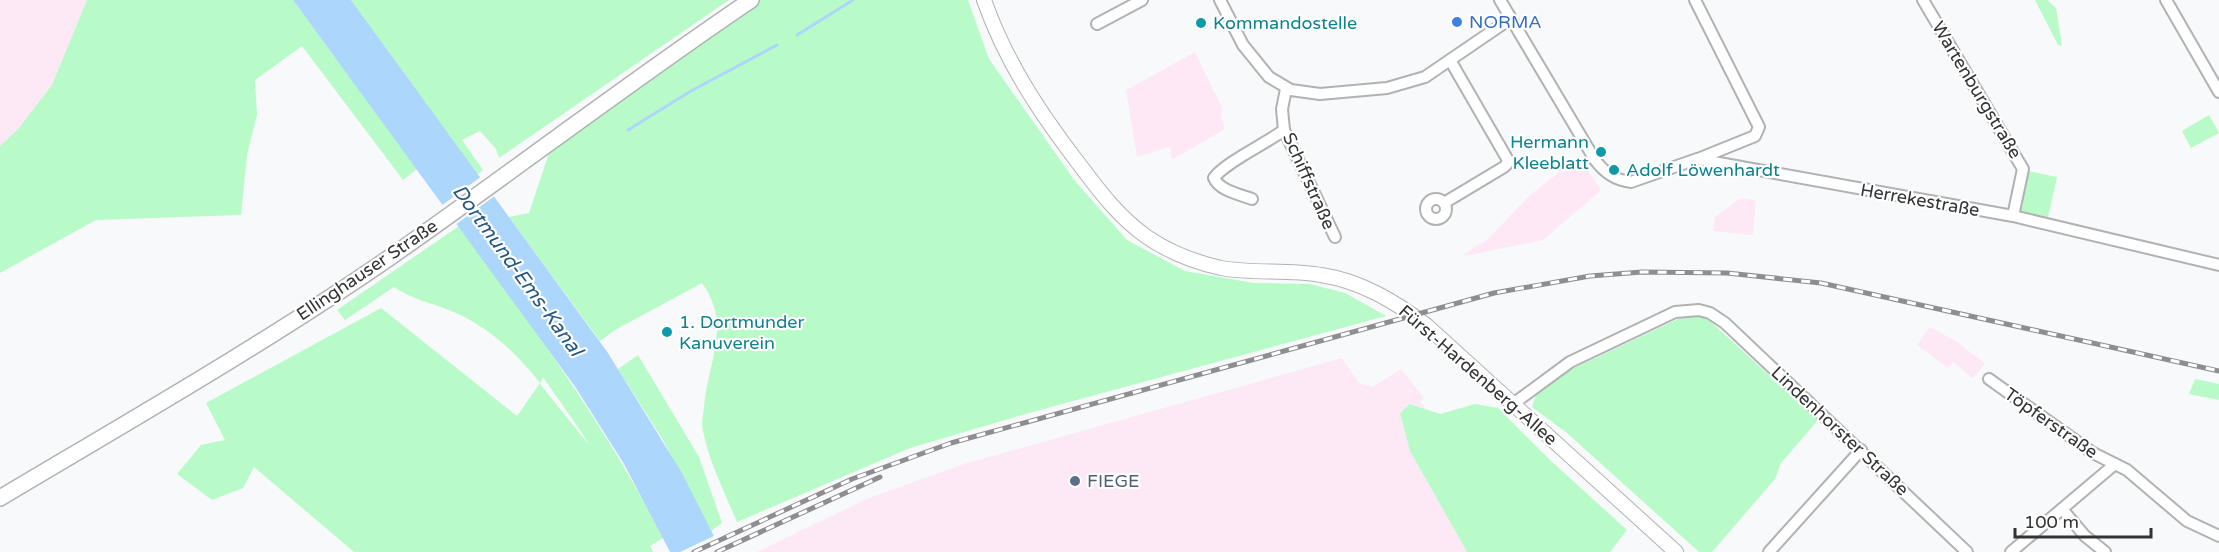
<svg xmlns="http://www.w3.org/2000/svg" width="2219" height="552" viewBox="0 0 2219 552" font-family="'Varela Round',sans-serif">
<rect width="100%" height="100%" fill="#f8f9fb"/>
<!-- industrial -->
<g fill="#fde8f6">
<polygon points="0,0 87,0 52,85 18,129 0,146"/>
<polygon points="1741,198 1756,200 1753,235 1713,231 1715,217"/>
<polygon points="1930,327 1954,340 1985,363 1973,378 1953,362 1948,368 1917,345"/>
<polygon points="1342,358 1359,383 1373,387 1401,369 1424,398 1420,402 1426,409 1410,404 1400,413 1410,451 1467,552 757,552 869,498 964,464"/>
</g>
<!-- education -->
<g fill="#fee8f6">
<polygon points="1195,52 1222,108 1221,117 1225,129 1172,160 1170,147 1137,157 1126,90"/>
<polygon points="1579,157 1601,190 1543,240 1465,256 1464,254 1488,239 1530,195"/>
</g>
<!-- green -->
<g fill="#b8fbc8" fill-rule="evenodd">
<polygon points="87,0 293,0 417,169 403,180 302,46 255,80 257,115 247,155 241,215 96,220 0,273 0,146 18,129 52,85"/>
<polygon points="351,0 729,0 499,158 496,149 480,131 462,140 483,170 477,175"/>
<path d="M 761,0 L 968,0 L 989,59 L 1075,181 L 1127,240 L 1185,271 L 1254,283 L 1310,284 L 1345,293 L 1386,316 L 1029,413 L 910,448 L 737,522 C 725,493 709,462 703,431 C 701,424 703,415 704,408 C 707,362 733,326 702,283 L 615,330 L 600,341 L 509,217 L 529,213 L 551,147 Z"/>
<polygon points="2035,0 2047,0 2056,8 2062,46 2058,45"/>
<polygon points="2209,115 2219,133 2191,148 2182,131"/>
<polygon points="2028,171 2057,177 2048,217 2020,211"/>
<path d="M 459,226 C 533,327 606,426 663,538 L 650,546 L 653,552 L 354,552 L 254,467 L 243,488 L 212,500 L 177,474 L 201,445 L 225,440 L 206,403 L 381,308 L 517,416 L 540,383 C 518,355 491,329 458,314 C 435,303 417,302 394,287 L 345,320 L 337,310 ZM 543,377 L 584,436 L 589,445 L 540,384 Z"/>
<polygon points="1694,315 1709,320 1818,420 1781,463 1775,479 1712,552 1699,552 1567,433 1532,407 1536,394 1566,372 1678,319"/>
<polygon points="638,355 699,457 722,523 711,531 663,440 618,369"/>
<polygon points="2195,379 2219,384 2219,400 2189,394"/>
<polygon points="1410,404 1440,414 1475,404 1498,408 1550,460 1627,530 1610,552 1467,552 1410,451 1400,413"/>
</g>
<!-- water -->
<polygon fill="#acd6fb" points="293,0 351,0 608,353 682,473 722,552 670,552 624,464 576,388"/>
<!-- pier -->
<g fill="#f8f9fb">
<polygon points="482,176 496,195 455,225 441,206"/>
<polygon points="716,535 725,552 680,552"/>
</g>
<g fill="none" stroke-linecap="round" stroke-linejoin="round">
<!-- stream -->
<g stroke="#acd6fb" stroke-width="3">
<polyline points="797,35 853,0"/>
<polyline points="628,130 691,91 777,45"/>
</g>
<defs>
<g id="minor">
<polyline points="1220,0 1243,45 1269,77 1291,90 1320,94 1387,88 1425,77 1510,19"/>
<path d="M 1500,0 L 1595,160 C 1605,173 1615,180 1631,182 L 1697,159 L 2013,216 L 2219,265"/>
<polyline points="1695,0 1759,127 1755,136 1698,159"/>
<polyline points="1923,0 2023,169 2013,216"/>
<polyline points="2166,0 2219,92"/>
<polyline points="1097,24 1142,0"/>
<polyline points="1286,89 1282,109 1284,130 1335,237"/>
<circle cx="1436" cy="209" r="10"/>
<path d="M 1252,199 C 1239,194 1220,191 1214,178 C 1224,163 1267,143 1284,130"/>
<polyline points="1444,203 1504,167 1509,162 1450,60"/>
<polyline points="1989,379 2093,453 2127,470 2187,521 2219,536"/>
<polyline points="1513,404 1570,362 1675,312 1699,310 1710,313 1725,323 1967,552"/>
<polyline points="2062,509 2085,536 2105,552"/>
<polyline points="1769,552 1861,450"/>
<polyline points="2011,552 2115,464"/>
</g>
<path id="tertiary" d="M 984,0 C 1005,60 1038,110 1076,160 C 1097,188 1118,217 1147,237 C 1169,252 1194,262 1221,268 C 1254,274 1288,269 1321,275 C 1361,281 1394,301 1426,325 L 1676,552"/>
<path id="secondary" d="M 0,498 C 131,420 264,344 389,258 C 511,173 628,83 751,0"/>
</defs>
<!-- minor casing -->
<use href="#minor" stroke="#b1b2b4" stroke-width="14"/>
<!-- tertiary casing -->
<use href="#tertiary" stroke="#b1b2b4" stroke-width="16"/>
<!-- secondary casing -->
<use href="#secondary" stroke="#b1b2b4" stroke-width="18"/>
<!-- minor -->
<use href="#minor" stroke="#fff" stroke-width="10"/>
<!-- tertiary -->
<use href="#tertiary" stroke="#fff" stroke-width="14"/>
<!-- secondary -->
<use href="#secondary" stroke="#fff" stroke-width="15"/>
<defs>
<g id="rail">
<polyline points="694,552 852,479 951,443 1494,293 1590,276 1642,272 1727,273 1821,283 2219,371"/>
<polyline points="717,552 880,477"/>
</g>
</defs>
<!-- rail casing -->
<use href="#rail" stroke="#8e8e90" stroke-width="5"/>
<!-- rail -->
<use href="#rail" stroke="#fff" stroke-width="3" stroke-dasharray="9" stroke-linecap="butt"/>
</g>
<!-- markers -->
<circle fill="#3f7fe0" stroke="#fff" stroke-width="2" cx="1457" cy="22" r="6"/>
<g fill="#0f9aa8" stroke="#fff" stroke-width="2">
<circle cx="1201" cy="23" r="6"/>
<circle cx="1601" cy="152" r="6"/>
<circle cx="1614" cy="170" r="6"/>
<circle cx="667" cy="332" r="6"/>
</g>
<circle fill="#5c6f8a" stroke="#fff" stroke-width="2" cx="1075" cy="481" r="6"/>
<g text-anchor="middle" stroke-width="4.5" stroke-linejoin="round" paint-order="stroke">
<!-- shop labels -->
<g font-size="18" fill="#366cbe" stroke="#fff" text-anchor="start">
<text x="1469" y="28">NORMA</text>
</g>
<!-- culture labels -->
<g font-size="18" fill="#0d838f" stroke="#fff" text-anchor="start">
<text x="1213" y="29">Kommandostelle</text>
<text x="1589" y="148" text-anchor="end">Hermann<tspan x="1589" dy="21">Kleeblatt</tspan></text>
<text x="1626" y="176">Adolf Löwenhardt</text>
<text x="679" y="328">1. Dortmunder<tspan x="679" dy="21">Kanuverein</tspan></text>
</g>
<!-- street labels -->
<g font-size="18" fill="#333334" stroke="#fff">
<text transform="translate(1977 90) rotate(59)" y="6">Wartenburgstraße</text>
<text transform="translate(1309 181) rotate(66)" y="6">Schiffstraße</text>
<text transform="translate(1920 200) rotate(10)" y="6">Herrekestraße</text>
<text transform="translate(367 270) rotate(-34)" y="6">Ellinghauser Straße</text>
<text transform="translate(1478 375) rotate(41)" y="6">Fürst-Hardenberg-Allee</text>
<text transform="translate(2051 423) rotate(35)" y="6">Töpferstraße</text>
<text transform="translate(1840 431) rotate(43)" y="6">Lindenhorster Straße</text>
</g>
<!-- service labels -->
<g font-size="18" fill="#4e5e75" stroke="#fff" text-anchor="start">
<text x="1087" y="487">FIEGE</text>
</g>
<!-- water labels -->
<g font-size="20" font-style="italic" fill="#255881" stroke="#fff">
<text transform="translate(518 270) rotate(54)" y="7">Dortmund-Ems-Kanal</text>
</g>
</g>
<!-- scale -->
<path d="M2015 528v9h136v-9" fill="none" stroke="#333334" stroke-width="3"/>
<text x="2024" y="528" font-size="18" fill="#333334" stroke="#ffffff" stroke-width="4.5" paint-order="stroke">100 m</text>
</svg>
